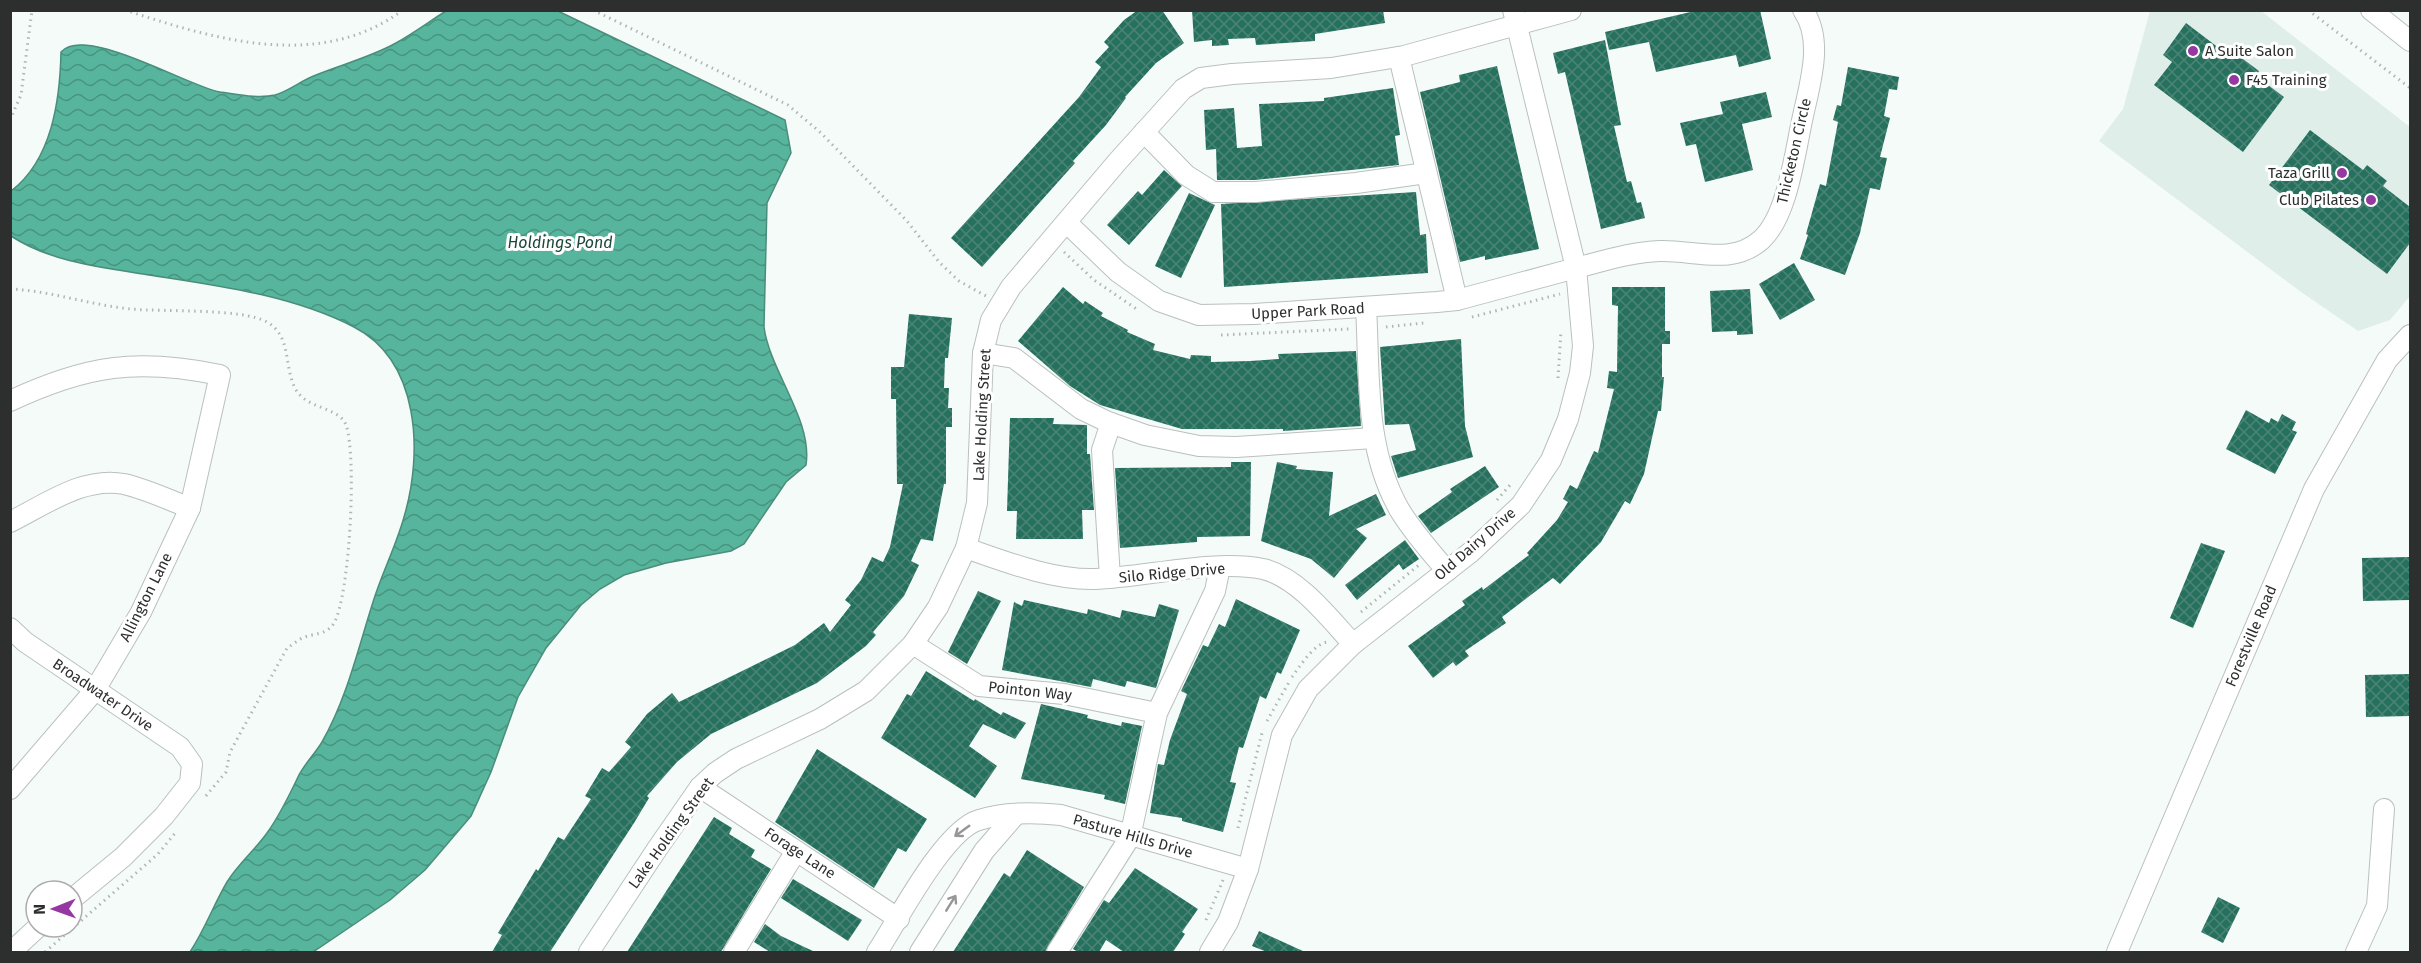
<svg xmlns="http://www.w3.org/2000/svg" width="2421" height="963" viewBox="0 0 2421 963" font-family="'Fira Sans',sans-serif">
<defs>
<pattern id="water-waves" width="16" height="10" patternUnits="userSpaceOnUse" patternTransform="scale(1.5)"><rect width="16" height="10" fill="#56b59c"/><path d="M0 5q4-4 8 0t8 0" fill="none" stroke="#489480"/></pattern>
<pattern id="building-cross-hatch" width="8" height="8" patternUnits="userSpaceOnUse" patternTransform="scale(1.5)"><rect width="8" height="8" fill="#26705e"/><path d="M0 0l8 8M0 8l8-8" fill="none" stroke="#4c8476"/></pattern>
</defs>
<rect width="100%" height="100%" fill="#f4fbf8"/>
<!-- built -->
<polygon fill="#dfeee9" points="2150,11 2261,11 2410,127 2410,296 2390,320 2358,331 2301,292 2099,141 2123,109"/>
<!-- water -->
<path fill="url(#water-waves)" stroke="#4a8d7b" stroke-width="1.5" d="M 446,11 L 558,11 L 785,120 L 791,153 L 767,203 L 764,327 C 770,372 813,420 806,465 L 786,482 L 744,544 L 731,551 L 666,563 L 624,575 L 600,589 L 581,605 L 546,648 L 518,697 L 491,772 L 471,816 L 425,870 L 390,900 L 313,952 L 190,952 C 205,929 213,906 227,882 C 238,864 255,850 267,833 C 280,815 289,796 298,777 C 304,764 315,754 322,742 C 347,698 358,649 373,602 C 382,573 396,546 404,517 C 423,453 420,361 354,327 C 290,294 213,285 143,274 C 98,267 49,261 11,236 L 11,191 C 52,160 60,100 61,52 C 85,24 189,87 220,92 C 236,94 258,99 275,95 C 289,91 302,80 316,75 C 343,64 371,57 396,43 C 414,33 430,21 446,11 Z"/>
<!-- building -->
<g fill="url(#building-cross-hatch)">
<polygon points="1138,10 1162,10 1184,43 1156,63 1125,97 1126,98 1106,125 1073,161 1075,163 982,267 951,238 1079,97 1101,67 1095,62 1109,47 1104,42 1124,20"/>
<polygon points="1192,10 1383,10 1385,23 1315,34 1315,41 1256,45 1255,38 1228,39 1229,45 1212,46 1212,40 1194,42"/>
<polygon points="1699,10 1760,10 1771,59 1739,67 1736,55 1656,72 1649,42 1609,50 1605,32"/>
<polygon points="2186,23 2232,58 2235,53 2259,71 2256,76 2284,97 2243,152 2154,85 2172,62 2163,55"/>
<polygon points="1605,40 1621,125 1614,126 1627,182 1631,181 1637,203 1641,202 1645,218 1601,229 1565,72 1558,74 1553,53"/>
<polygon points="1497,66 1539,249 1485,260 1485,256 1460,262 1420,92 1460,82 1459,75"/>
<polygon points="1848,67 1899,77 1897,90 1889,89 1884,116 1890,118 1880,157 1887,158 1880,190 1870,188 1860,233 1845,275 1800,259 1808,235 1806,234 1820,184 1826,186 1838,122 1833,120 1837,105 1841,106"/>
<polygon points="1393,88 1400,135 1395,136 1399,165 1255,180 1217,180 1216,149 1206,150 1204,110 1234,108 1237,148 1262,146 1259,104 1324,101 1324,98"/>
<polygon points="1766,92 1772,117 1742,124 1753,170 1705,182 1696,144 1686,146 1680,123 1723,114 1720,102"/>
<polygon points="2310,130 2363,170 2367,165 2387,181 2383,186 2410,207 2410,243 2387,274 2269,185"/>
<polygon points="1164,170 1182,186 1129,245 1107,225 1138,191 1142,195"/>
<polygon points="1416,192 1420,235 1426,234 1428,273 1224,287 1221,204"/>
<polygon points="1189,193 1215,205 1181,278 1155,266"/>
<polygon points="1794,263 1815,300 1780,320 1759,284"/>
<polygon points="1063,287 1083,304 1085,301 1103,313 1101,316 1128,330 1127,332 1155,344 1153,350 1190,359 1191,355 1211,356 1211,362 1250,361 1279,359 1278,354 1356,351 1361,426 1283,431 1283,429 1182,429 1100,405 1070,386 1018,341"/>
<polygon points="1612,287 1665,287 1665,331 1670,331 1670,344 1662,344 1662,377 1664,377 1661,411 1658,411 1644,474 1630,504 1625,501 1601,542 1560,584 1553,578 1502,617 1506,623 1465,651 1469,656 1456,666 1453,662 1433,678 1408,646 1465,605 1462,601 1482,587 1483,590 1529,555 1527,553 1557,520 1568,502 1563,499 1570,485 1577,489 1594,451 1598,453 1614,389 1607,388 1609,371 1617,372 1618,306 1612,305"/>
<polygon points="1750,289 1753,334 1737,335 1737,331 1712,332 1710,291"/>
<polygon points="909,314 952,318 948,358 945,358 944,388 949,388 948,408 952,408 952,427 946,427 946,484 944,484 933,541 921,539 911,561 919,565 904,596 873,632 876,635 866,646 817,683 711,734 677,762 647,796 649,798 634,823 550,952 492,952 502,935 498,933 536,869 538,871 558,837 564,840 591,799 585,796 602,768 609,772 631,747 625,742 647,714 672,693 679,702 795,645 824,623 830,632 851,605 845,600 861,580 872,557 883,562 890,547 903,484 897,484 896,399 891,399 891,367 904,367"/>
<polygon points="1461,339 1465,426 1473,457 1398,478 1391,456 1416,450 1409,424 1385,425 1380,347"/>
<polygon points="2246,410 2269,423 2271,418 2278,422 2282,414 2296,422 2292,430 2297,432 2275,474 2226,449"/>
<polygon points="1010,418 1054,418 1053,424 1087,425 1087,454 1090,454 1094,510 1082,510 1083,539 1016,539 1017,511 1007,511"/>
<polygon points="1231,462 1251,462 1250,536 1197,537 1197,542 1120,548 1115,468 1231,467"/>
<polygon points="1277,462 1297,466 1296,469 1333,472 1329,516 1376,494 1386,515 1356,529 1367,538 1334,578 1311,559 1261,541"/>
<polygon points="1485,466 1499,487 1431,533 1418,516 1452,492 1450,489"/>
<polygon points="1405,540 1419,559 1403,570 1399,564 1357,600 1345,585"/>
<polygon points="2201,543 2225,551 2193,628 2170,618"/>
<polygon points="2410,557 2410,600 2363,601 2362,558"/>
<polygon points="978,591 1001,601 967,664 948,652"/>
<polygon points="1236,599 1300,630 1281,674 1277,672 1266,699 1260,696 1243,748 1239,747 1230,782 1236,783 1223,832 1182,821 1182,818 1150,813 1158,764 1164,765 1170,740 1187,694 1181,691 1203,645 1208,647 1219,624 1225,627"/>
<polygon points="1024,600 1087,614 1088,609 1120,618 1122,610 1155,617 1159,604 1179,610 1156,688 1127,681 1125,687 1093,679 1091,687 1002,670 1014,602 1022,606"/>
<polygon points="926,671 974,701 975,699 1001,715 1003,712 1026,723 1015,739 983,724 969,746 997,766 975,798 881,738 907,694 911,696"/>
<polygon points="2410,674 2410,716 2366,717 2365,675"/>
<polygon points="1041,704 1088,715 1087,718 1121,726 1122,722 1142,726 1125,804 1104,799 1105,795 1021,779"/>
<polygon points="817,749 927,819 906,852 898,848 874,888 775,822"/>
<polygon points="714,817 732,828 729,834 755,850 751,857 771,869 721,952 627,952"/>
<polygon points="1027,850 1084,887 1045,952 953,952 1004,873 1010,877"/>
<polygon points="1135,868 1198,909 1182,932 1185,934 1173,952 1124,952 1106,940 1099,952 1078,952 1073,949 1104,900 1109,903"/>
<polygon points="793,879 862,920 848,941 781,898"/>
<polygon points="2218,897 2240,908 2223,943 2201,932"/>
<polygon points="765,924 781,936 815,952 770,952 754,942"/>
<polygon points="1259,931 1305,952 1267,952 1252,946"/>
</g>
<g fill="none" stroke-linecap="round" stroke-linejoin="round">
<defs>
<g id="minor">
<polyline points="2371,10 2410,41"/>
<polyline points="1399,57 1457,300"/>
<polyline points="1144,132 1186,175 1213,192 1256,192 1356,183 1426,173"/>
<path d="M 1067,223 L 1118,272 L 1159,301 L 1199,315 L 1254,314 L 1437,302 L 1457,300 C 1497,289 1536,279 1576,268 C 1604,261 1631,252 1660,251 C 1695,250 1732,266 1761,240 C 1788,216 1795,151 1803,116 C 1810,83 1824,40 1803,10"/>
<path d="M 1366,307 C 1370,375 1364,447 1399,509 C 1412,531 1430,551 1447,571"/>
<polyline points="983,353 1014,358 1081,409 1108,422 1145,435 1199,446 1236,447 1374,438"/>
<path d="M 10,401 C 87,365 137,358 220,375 L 190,508 L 141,612 L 95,690 L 10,789"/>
<path d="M 10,522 C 45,505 83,476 124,484 C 146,489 169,500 190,508"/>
<path d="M 966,548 C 1006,562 1052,580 1095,579 C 1146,577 1214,559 1263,569 C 1298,577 1330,619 1353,644"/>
<polyline points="1110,578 1102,450 1111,423"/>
<polyline points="10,628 25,642 180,747 192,764 190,783 164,816 123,857 72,899"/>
<polyline points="913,644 979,686 1064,694 1157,713"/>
<polyline points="700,787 899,919"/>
<polyline points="11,952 38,927"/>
<polyline points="589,952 657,849 700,787 715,773 736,759 820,719 866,691 913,644 938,607 966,548 977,503 983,353 991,320 1011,287 1118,161 1183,89 1201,78 1232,74 1331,68 1404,56 1571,10"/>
<polyline points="734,952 796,851"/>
<path d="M 877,952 C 898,920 944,830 979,820 C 1005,812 1034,812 1061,815 L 1248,869"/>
<polyline points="920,952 984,851 1016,814"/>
<polyline points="1057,952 1130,837 1157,713 1215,591 1220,567"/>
<polyline points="1210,952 1228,922 1248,869 1282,735 1308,689 1353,644 1471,552 1521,505 1551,460 1568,419 1580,373 1583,346 1576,268 1513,10"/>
<polyline points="2117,952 2314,489 2387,360 2410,335"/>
<polyline points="2356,952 2377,906 2384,809"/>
</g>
</defs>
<!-- minor casing -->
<use href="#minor" stroke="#bac0be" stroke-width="22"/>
<!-- path -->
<g stroke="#b0b6b3" stroke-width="3" stroke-dasharray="1.5 4.5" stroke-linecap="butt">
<path d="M 125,10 C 214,39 319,72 403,10"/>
<polyline points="593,10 788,105 821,133 907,221 939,262 959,281 986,296"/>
<polyline points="2308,10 2410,88"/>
<polyline points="10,120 21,95 32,10"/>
<polyline points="1064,252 1094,280 1138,310"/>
<path d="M 10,289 C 52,291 90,305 131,309 C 163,312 242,308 267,322 C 291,336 284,363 294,386 C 304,410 339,406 346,425 C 357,455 350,595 334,623 C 327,635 314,633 302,638 C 297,641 292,645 287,648 L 230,752 L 226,772 L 205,797"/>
<polyline points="1472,317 1560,294"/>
<polyline points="1386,327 1424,323"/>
<polyline points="1221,335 1349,329"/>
<polyline points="1558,378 1561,331"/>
<polyline points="1497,500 1511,484"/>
<polyline points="1361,612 1419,565"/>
<path d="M 1292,677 C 1300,666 1314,644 1327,642"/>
<polyline points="1267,721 1289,682"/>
<polyline points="1238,828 1263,729"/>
<polyline points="1206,920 1223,880"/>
<polyline points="45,952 158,854 176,832"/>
</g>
<!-- minor -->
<use href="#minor" stroke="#fff" stroke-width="20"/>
</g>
<!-- one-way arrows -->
<defs><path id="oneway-shaft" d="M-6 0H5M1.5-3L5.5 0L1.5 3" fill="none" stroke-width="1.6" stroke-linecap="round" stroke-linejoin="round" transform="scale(1.5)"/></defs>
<g stroke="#969796">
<use href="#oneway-shaft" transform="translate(962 831) rotate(144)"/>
<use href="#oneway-shaft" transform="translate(951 903) rotate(-58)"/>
</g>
<!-- markers -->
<g fill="#9638a1" stroke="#fff" stroke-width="2">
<circle cx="2193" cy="51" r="6"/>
<circle cx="2234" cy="80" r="6"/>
<circle cx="2342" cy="173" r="6"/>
<circle cx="2371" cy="200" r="6"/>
</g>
<g text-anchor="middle" stroke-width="6" stroke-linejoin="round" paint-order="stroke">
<!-- poi labels -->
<g font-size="15" fill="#2d2f2e" stroke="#fff" text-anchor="start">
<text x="2205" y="56">A Suite Salon</text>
<text x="2246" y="85">F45 Training</text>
<text x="2330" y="178" text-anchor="end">Taza Grill</text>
<text x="2359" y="205" text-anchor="end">Club Pilates</text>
</g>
<!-- street labels -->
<g font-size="15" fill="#2d2f2e" stroke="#fff">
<text transform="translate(1794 151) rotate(-77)" y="5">Thicketon Circle</text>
<text transform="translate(1308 311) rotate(-3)" y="5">Upper Park Road</text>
<text transform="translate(982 415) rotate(-87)" y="5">Lake Holding Street</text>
<text transform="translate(1475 544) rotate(-41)" y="5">Old Dairy Drive</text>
<text transform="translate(1172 573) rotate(-5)" y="5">Silo Ridge Drive</text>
<text transform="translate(146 597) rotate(-63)" y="5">Allington Lane</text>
<text transform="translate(2251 636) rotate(-67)" y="5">Forestville Road</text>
<text transform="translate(1030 691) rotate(6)" y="5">Pointon Way</text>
<text transform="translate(103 695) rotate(34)" y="5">Broadwater Drive</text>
<text transform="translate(671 833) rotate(-54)" y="5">Lake Holding Street</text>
<text transform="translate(1133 836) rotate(16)" y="5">Pasture Hills Drive</text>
<text transform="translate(800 853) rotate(33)" y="5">Forage Lane</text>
</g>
<!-- water labels -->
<g font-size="16" font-style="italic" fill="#1d473b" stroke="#fff">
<text x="560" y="248">Holdings Pond</text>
</g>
</g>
<!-- border -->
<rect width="2421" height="963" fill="none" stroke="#2d2f2e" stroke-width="24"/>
<!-- north arrow -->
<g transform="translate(54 909) rotate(269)"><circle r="28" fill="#ffffff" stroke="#abacab" stroke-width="1.5"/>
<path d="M0-4.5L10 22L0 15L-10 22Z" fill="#9638a1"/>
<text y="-9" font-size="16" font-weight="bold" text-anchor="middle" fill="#2d2f2e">N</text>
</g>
</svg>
